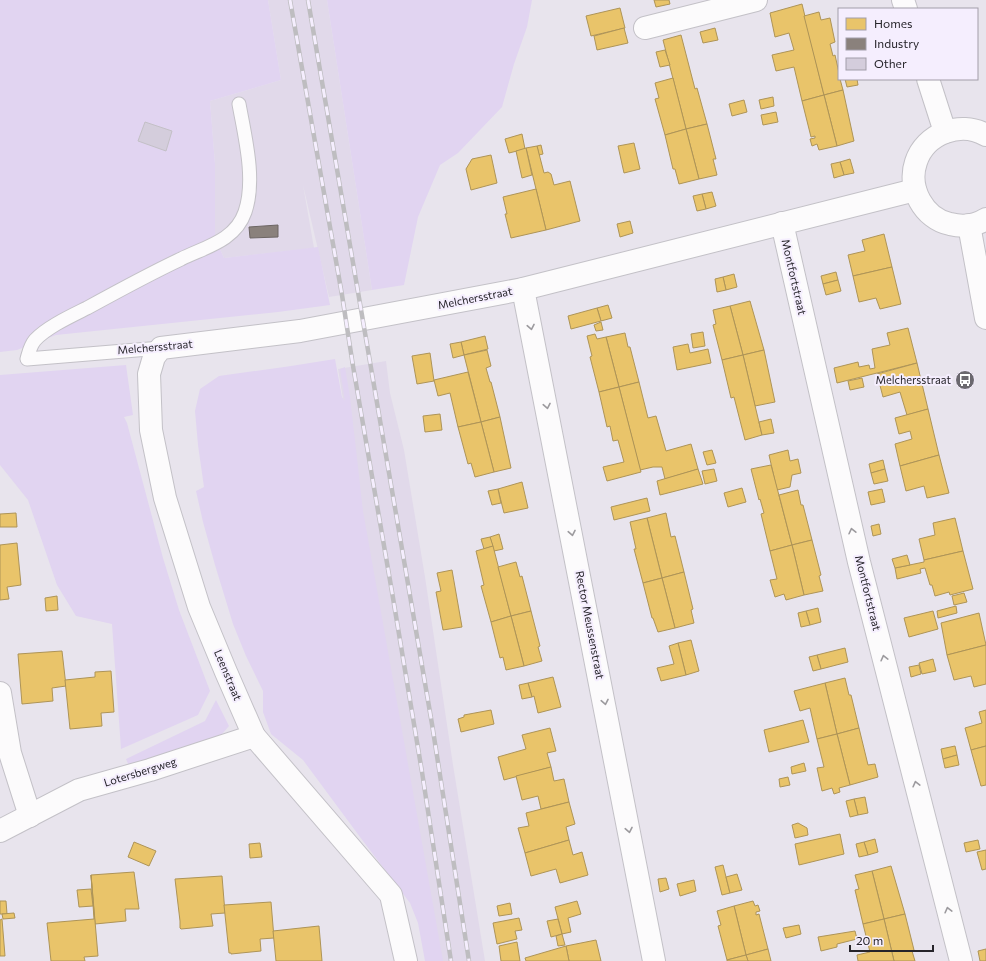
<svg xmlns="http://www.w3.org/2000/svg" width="986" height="961" viewBox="0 0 986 961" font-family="Commissioner,sans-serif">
<rect width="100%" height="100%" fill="#e8e4ed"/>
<!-- built -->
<g fill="#e1d9ea">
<polygon points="268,0 327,0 372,290 329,297 303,185 314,248 224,258 215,238 215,164 210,101 281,80"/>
<polygon points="386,361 390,393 404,450 425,577 453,765 485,961 436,961 338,369"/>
</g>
<!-- green -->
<g fill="#e1d4f1">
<polygon points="0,0 268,0 281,80 210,101 215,164 215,238 224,258 318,247 330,305 278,312 56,335 17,350 0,352"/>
<polygon points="327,0 532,0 527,27 514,64 502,107 458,153 440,165 418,217 404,285 372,290"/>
<polygon points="335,359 342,397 345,401 340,369 345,367 350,397 363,511 443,961 425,961 418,923 410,903 360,837 303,760 271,734 263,712 263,691 246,656 233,624 215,565 203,522 196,491 204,487 198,445 195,411 200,389 219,376 291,366"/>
<polygon points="126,365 133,415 124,417 127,423 163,558 179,610 210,691 198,715 121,749 112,624 76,616 57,585 28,500 0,465 0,375"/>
<polygon points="216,700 229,726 222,734 213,740 129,766 126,759 205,721"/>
</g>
<!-- homes -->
<g fill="#e9c46a" stroke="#ae9457">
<polygon points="654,0 669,0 670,4 656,7"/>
<polygon points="802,4 824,95 802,101 794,67 776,71 772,55 794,50 789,33 775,37 770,13"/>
<polygon points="620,8 625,28 591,36 586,16"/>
<polygon points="819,12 821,20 830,18 835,42 830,44 833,56 835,55 839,73 839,79 840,79 843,90 824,95 804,16"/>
<polygon points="624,28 628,43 597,50 594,36"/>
<polygon points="715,28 718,40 703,43 700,32"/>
<polygon points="681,35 695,89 697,88 707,124 686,129 663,40"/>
<polygon points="665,50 670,65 660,67 656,52"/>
<polygon points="673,78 686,129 665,135 655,99 659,98 655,83"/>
<polygon points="845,79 857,79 858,85 847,87"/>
<polygon points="843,90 854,141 837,146 824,95"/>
<polygon points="824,95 837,146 819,150 817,144 812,146 810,139 815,138 815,136 811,137 802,101"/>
<polygon points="773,97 774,106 761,109 759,100"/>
<polygon points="744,100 747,112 732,116 729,104"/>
<polygon points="776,112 778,122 763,125 761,115"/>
<polygon points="707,124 716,159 713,159 717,175 699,179 686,129"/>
<polygon points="686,129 699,179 679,184 675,169 673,169 665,135"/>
<polygon points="522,134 525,149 509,153 505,139"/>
<polygon points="634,143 640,169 624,173 618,146"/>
<polygon points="541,145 543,154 539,155 537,146"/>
<polygon points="537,146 544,173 548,172 551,174 554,185 570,181 580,221 546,230 526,148"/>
<polygon points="526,148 532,175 522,178 516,151"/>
<polygon points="491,155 497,183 471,190 466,169 472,159"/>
<polygon points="850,159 854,173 844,175 840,162"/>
<polygon points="840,162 844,175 834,178 831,164"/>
<polygon points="536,189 546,230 511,238 505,214 507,214 503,197"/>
<polygon points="712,192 716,206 706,209 702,194"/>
<polygon points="702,194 706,209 697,211 693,196"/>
<polygon points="630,221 633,233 620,237 617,224"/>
<polygon points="884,234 892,267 853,276 848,255 865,251 862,240"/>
<polygon points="892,267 901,304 880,309 876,298 859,302 853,276"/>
<polygon points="836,272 838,280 823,284 821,276"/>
<polygon points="734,274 737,287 726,290 723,277"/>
<polygon points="723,277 726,290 717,292 715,279"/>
<polygon points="838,280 841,291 826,295 823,284"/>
<polygon points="750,301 764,350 743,355 730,306"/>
<polygon points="608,305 612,318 601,321 597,308"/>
<polygon points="730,306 743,355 722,360 713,325 716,324 713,310"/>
<polygon points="597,308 601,321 571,329 568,316"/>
<polygon points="601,322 603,330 596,331 594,325"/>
<polygon points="908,328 917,363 837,383 834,368 858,362 859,367 869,365 870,369 875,368 872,349 890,345 887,333"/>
<polygon points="703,332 705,346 693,348 691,334"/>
<polygon points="625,333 628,347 630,347 639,382 619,387 606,337"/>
<polygon points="595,334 597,339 606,337 619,387 599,392 590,357 592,356 587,336"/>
<polygon points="485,336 488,349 464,355 461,342"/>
<polygon points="461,342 464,355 453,358 450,344"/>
<polygon points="688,344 690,353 708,349 711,363 677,370 673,347"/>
<polygon points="487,350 491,366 486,368 490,382 491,382 500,417 481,422 464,355"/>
<polygon points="764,350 775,402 755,406 743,355"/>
<polygon points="430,353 434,381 417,384 412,356"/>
<polygon points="743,355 762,435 745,440 734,397 731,398 722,360"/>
<polygon points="917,363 928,409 907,415 900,392 883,397 877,374"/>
<polygon points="468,372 481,422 458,427 450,393 438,396 434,380"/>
<polygon points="862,378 864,387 850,390 848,381"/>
<polygon points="639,382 648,418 656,416 666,451 691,444 698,469 665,479 662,467 653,467 640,470 619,387"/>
<polygon points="619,387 641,472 607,481 603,467 624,462 618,440 613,441 610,426 607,427 599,392"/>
<polygon points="928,409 939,455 900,466 895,444 912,439 910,431 899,434 895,418"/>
<polygon points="440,414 442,430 425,432 423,416"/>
<polygon points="500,417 511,468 494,472 481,422"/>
<polygon points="771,419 774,433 762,435 759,422"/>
<polygon points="481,422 494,472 475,477 471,463 468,464 458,427"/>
<polygon points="712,450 716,463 707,465 703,452"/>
<polygon points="788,450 790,461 798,459 801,473 792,475 790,487 777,490 769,455"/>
<polygon points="939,455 949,493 927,498 924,486 906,491 900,466"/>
<polygon points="883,460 885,469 871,473 869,464"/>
<polygon points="771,465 792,545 770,551 761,514 764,513 760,499 759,500 751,469"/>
<polygon points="698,469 703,484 660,495 657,481"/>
<polygon points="714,469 717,481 705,484 702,471"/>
<polygon points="885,469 888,481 874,484 871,473"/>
<polygon points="522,482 528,508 504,513 498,489"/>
<polygon points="742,488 746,502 728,507 724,493"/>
<polygon points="498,489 501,503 492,505 488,491"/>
<polygon points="882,489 885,502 871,505 868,492"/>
<polygon points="798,490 801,505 803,505 812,540 792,545 779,495"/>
<polygon points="647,498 650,511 614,520 611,507"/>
<polygon points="16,513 17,527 0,527 0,514"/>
<polygon points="666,513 671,537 675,536 684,572 662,578 647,518"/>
<polygon points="647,518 662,578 643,583 634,549 636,549 630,522"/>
<polygon points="955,518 963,551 924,560 919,539 935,535 933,523"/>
<polygon points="879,524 881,534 873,536 871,526"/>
<polygon points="499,534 503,549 494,551 490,537"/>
<polygon points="490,537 493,546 484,549 481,539"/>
<polygon points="812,540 821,575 819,576 823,591 804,595 792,545"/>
<polygon points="17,543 21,585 7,587 9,599 0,600 0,545"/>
<polygon points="792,545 804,595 786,600 784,594 775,597 770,580 777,579 770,551"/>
<polygon points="493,546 511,616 491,622 481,586 484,585 476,551"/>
<polygon points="963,551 973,589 950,595 949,592 935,596 932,585 930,585 925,568 920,569 921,573 897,579 895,568 924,562 924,560"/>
<polygon points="907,555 910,565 895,568 892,559"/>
<polygon points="516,562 520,577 522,576 531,611 511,616 498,567"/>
<polygon points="452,570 462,627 443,630 436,592 441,591 437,573"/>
<polygon points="684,572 693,609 691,610 694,623 675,628 662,578"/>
<polygon points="662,578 675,628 658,632 653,618 652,618 643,583"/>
<polygon points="964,593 967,602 954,605 952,596"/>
<polygon points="57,596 58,610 46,611 45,598"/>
<polygon points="956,606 957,613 938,618 937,611"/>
<polygon points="818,608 821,622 810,625 806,611"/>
<polygon points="531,611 540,646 538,647 542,661 524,666 511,616"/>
<polygon points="806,611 810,625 801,627 798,613"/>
<polygon points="933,611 938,629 909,637 904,618"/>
<polygon points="979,613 986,645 947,655 941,623"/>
<polygon points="511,616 524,666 506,670 503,657 500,658 491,622"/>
<polygon points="691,640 699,671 686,675 678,643"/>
<polygon points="678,643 686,675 661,681 657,668 674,664 669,646"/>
<polygon points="986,645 986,684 974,687 971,676 954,680 947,655"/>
<polygon points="845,648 848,662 821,669 817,655"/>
<polygon points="62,651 66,686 52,688 53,701 22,704 18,654"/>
<polygon points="817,655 821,669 813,671 809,657"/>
<polygon points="933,659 936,671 922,674 919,663"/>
<polygon points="919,665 921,674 911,677 909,667"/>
<polygon points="111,671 114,712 101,713 102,726 70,729 65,680 95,677 95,672"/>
<polygon points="553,677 561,707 538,713 534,696 532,697 528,683"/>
<polygon points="845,678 849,695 851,695 859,728 837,734 825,683"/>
<polygon points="528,683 532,697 522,699 519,685"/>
<polygon points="825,683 837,734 817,739 810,708 800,711 794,691"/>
<polygon points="491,710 494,724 461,732 458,719 464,717 464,715"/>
<polygon points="986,710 986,746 971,750 965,728 982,723 979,712"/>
<polygon points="803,720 809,742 769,752 764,730"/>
<polygon points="550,728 556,751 547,753 551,767 504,780 498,757 526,749 522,735"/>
<polygon points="859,728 868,765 875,764 878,777 850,785 837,734"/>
<polygon points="837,734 850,785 839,788 840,792 834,794 832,788 822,791 817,768 824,767 817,739"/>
<polygon points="955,746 957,755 943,759 941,749"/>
<polygon points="986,746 986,785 981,786 971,750"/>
<polygon points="957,755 959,765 945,768 943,759"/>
<polygon points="804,763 806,771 792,774 791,767"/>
<polygon points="551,767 554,781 564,779 569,802 541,809 538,796 522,800 516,776"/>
<polygon points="788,777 790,785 780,787 779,779"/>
<polygon points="865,797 868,813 858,815 854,799"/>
<polygon points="854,799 858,815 850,817 846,801"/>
<polygon points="569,802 575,824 566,827 569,840 525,853 518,828 529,826 526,813"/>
<polygon points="798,823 807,828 808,835 795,838 792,825"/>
<polygon points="840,834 844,854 799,865 795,844"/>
<polygon points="875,839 878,852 868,855 864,842"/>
<polygon points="569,840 573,855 582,852 588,875 560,883 556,869 531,876 525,853"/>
<polygon points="978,840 980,849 966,852 964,843"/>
<polygon points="134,842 156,851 149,866 128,857"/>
<polygon points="864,842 868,855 859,857 856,844"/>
<polygon points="260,843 262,857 250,858 249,844"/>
<polygon points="986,850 986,869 982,870 977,852"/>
<polygon points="723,865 730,893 722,895 715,867"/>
<polygon points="891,866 905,914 884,919 872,871"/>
<polygon points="872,871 884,919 863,924 855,890 859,889 855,875"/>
<polygon points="134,872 139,909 125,909 126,921 95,924 91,875"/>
<polygon points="737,874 742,890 730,893 726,877"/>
<polygon points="91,875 98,956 84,957 85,961 51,961 47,923 94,919"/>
<polygon points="222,876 225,913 211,914 213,926 181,929 180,928 180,921 175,879"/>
<polygon points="666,878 669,889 660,892 658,879"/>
<polygon points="694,880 696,891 680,896 677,884"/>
<polygon points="91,889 93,906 79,907 77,890"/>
<polygon points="0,901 6,901 7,914 0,914"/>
<polygon points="577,901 581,914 568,918 571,932 562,934 555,907"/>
<polygon points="753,901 755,906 758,905 760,911 756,912 756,915 759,914 768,949 746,955 734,906"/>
<polygon points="271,902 274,938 260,939 261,951 231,954 231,953 229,953 224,905"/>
<polygon points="510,903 512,914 499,916 497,906"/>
<polygon points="734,906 746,955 727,960 718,926 721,925 717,911"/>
<polygon points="14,913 15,918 3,919 2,914"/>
<polygon points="905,914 914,950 912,951 915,961 894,961 884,919"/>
<polygon points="519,918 522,930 515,931 517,939 497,944 493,923"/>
<polygon points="2,919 5,956 0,956 0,920"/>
<polygon points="558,919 562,934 551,937 547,921"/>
<polygon points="884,919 894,961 858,961 857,955 870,952 863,924"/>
<polygon points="799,925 801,934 786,938 783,928"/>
<polygon points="319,926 322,961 276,961 273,931"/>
<polygon points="855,931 857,939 837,944 837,947 821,951 818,937"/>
<polygon points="562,934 565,945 558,946 556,936"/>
<polygon points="596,940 601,961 569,961 566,946"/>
<polygon points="517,942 520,961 501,961 499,946"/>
<polygon points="566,946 569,961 526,961 525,958"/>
<polygon points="768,949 771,961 748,961 746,955"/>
<polygon points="986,949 986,961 980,961 978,951"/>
<polygon points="746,955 748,961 727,961 727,960"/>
</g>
<!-- industry -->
<polygon fill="#8a817c" stroke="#6c6563" points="278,225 278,237 250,238 249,227"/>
<!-- building -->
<polygon fill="#d4cddc" stroke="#c3c0c6" points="145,122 172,131 166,151 138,141"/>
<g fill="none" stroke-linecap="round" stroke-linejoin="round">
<defs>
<path id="lane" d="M 161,348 L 27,359 C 29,352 30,346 35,340 C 47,327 71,316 87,308 C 118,291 149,274 181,259 C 205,247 235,241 245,212 C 256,180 245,137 239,104"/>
<g id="street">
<polyline points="645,28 756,0"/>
<polyline points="782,223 859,562 961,961"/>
<polyline points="523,289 654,961"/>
<polyline points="0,693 10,753 30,816"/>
<polyline points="0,831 79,790 150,770 254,736"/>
<polyline points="406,961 391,895 254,736 226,672 199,607 165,498 151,430 149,374 154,357 161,348 300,331 523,289 915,190"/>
</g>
<g id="secondary">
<polyline points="903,0 906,9"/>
<polyline points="928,79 945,132"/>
<path d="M 986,135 C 960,120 925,134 916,162 C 907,188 924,219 950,224 C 962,227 975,226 986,219"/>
<polyline points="969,225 986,318"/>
</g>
</defs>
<!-- lane casing -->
<use href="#lane" stroke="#c3c1c7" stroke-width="15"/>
<!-- street casing -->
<use href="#street" stroke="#c3c1c7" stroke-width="24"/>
<!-- secondary casing -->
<use href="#secondary" stroke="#c3c1c7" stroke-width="24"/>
<!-- lane -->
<use href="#lane" stroke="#fcfbfc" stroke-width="13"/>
<!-- street -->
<use href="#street" stroke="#fcfbfc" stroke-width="22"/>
<!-- secondary -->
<use href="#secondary" stroke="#fcfbfc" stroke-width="22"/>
<defs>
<g id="rail">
<polyline points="290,0 342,295 353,366 392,592 422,772 451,961"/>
<polyline points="308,0 432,724 469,961"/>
</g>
</defs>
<!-- rail casing -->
<use href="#rail" stroke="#bebdc0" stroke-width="4.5"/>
<!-- rail -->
<use href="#rail" stroke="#f5eefe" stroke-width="3" stroke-dasharray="9" stroke-linecap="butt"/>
</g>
<!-- one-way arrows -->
<defs><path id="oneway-chevron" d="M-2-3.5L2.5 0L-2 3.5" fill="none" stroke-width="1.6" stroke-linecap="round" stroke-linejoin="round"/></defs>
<g stroke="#9c9a9e">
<use href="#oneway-chevron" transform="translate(531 327) rotate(79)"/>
<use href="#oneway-chevron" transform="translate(547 406) rotate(79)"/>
<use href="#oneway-chevron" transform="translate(852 531) rotate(-103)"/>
<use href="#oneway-chevron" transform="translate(572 533) rotate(79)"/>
<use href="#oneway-chevron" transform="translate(884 658) rotate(-104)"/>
<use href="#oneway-chevron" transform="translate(605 702) rotate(79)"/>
<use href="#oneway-chevron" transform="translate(916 784) rotate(-104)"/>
<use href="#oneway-chevron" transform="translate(629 830) rotate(79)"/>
<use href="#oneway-chevron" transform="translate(948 910) rotate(-104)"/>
</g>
<!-- icons -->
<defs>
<symbol id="bus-disc" viewBox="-11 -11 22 22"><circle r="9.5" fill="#6a676e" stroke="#f5eefe"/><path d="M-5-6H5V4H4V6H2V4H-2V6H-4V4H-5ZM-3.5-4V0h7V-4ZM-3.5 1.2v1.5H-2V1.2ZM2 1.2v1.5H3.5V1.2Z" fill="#fff"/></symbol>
</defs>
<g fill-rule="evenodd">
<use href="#bus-disc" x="954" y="369" width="22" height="22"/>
</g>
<g text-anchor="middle" stroke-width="4" stroke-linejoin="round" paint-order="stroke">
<!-- street labels -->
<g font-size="11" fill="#26242a" stroke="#f5eefe">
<text transform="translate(794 277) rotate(77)" y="4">Montfortstraat</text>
<text transform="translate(475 298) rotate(-11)" y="4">Melchersstraat</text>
<text transform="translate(155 347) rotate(-5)" y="4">Melchersstraat</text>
<text transform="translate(868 593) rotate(76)" y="4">Montfortstraat</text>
<text transform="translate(590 625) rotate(79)" y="4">Rector Meussenstraat</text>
<text transform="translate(228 675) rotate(67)" y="4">Leenstraat</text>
<text transform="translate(140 772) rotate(-17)" y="4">Lotersbergweg</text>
</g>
<!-- poi labels -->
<g font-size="11" fill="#26242a" stroke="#f5eefe" text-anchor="end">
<text x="951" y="384">Melchersstraat</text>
</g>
</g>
<!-- legend -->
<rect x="838" y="8" width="140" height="72" fill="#f5eefe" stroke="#a29da9"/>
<rect x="846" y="18" width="20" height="12" fill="#e9c46a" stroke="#a29da9"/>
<text x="874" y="28" font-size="12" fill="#26242a">Homes</text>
<rect x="846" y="38" width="20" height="12" fill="#8a817c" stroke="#a29da9"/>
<text x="874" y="48" font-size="12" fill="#26242a">Industry</text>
<rect x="846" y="58" width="20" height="12" fill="#d4cddc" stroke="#a29da9"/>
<text x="874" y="68" font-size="12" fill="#26242a">Other</text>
<!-- scale -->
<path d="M850 945v6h83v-6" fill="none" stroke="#26242a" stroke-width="2"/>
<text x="856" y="945" font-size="12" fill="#26242a" stroke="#f5eefe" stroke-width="3" paint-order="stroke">20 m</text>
</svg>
